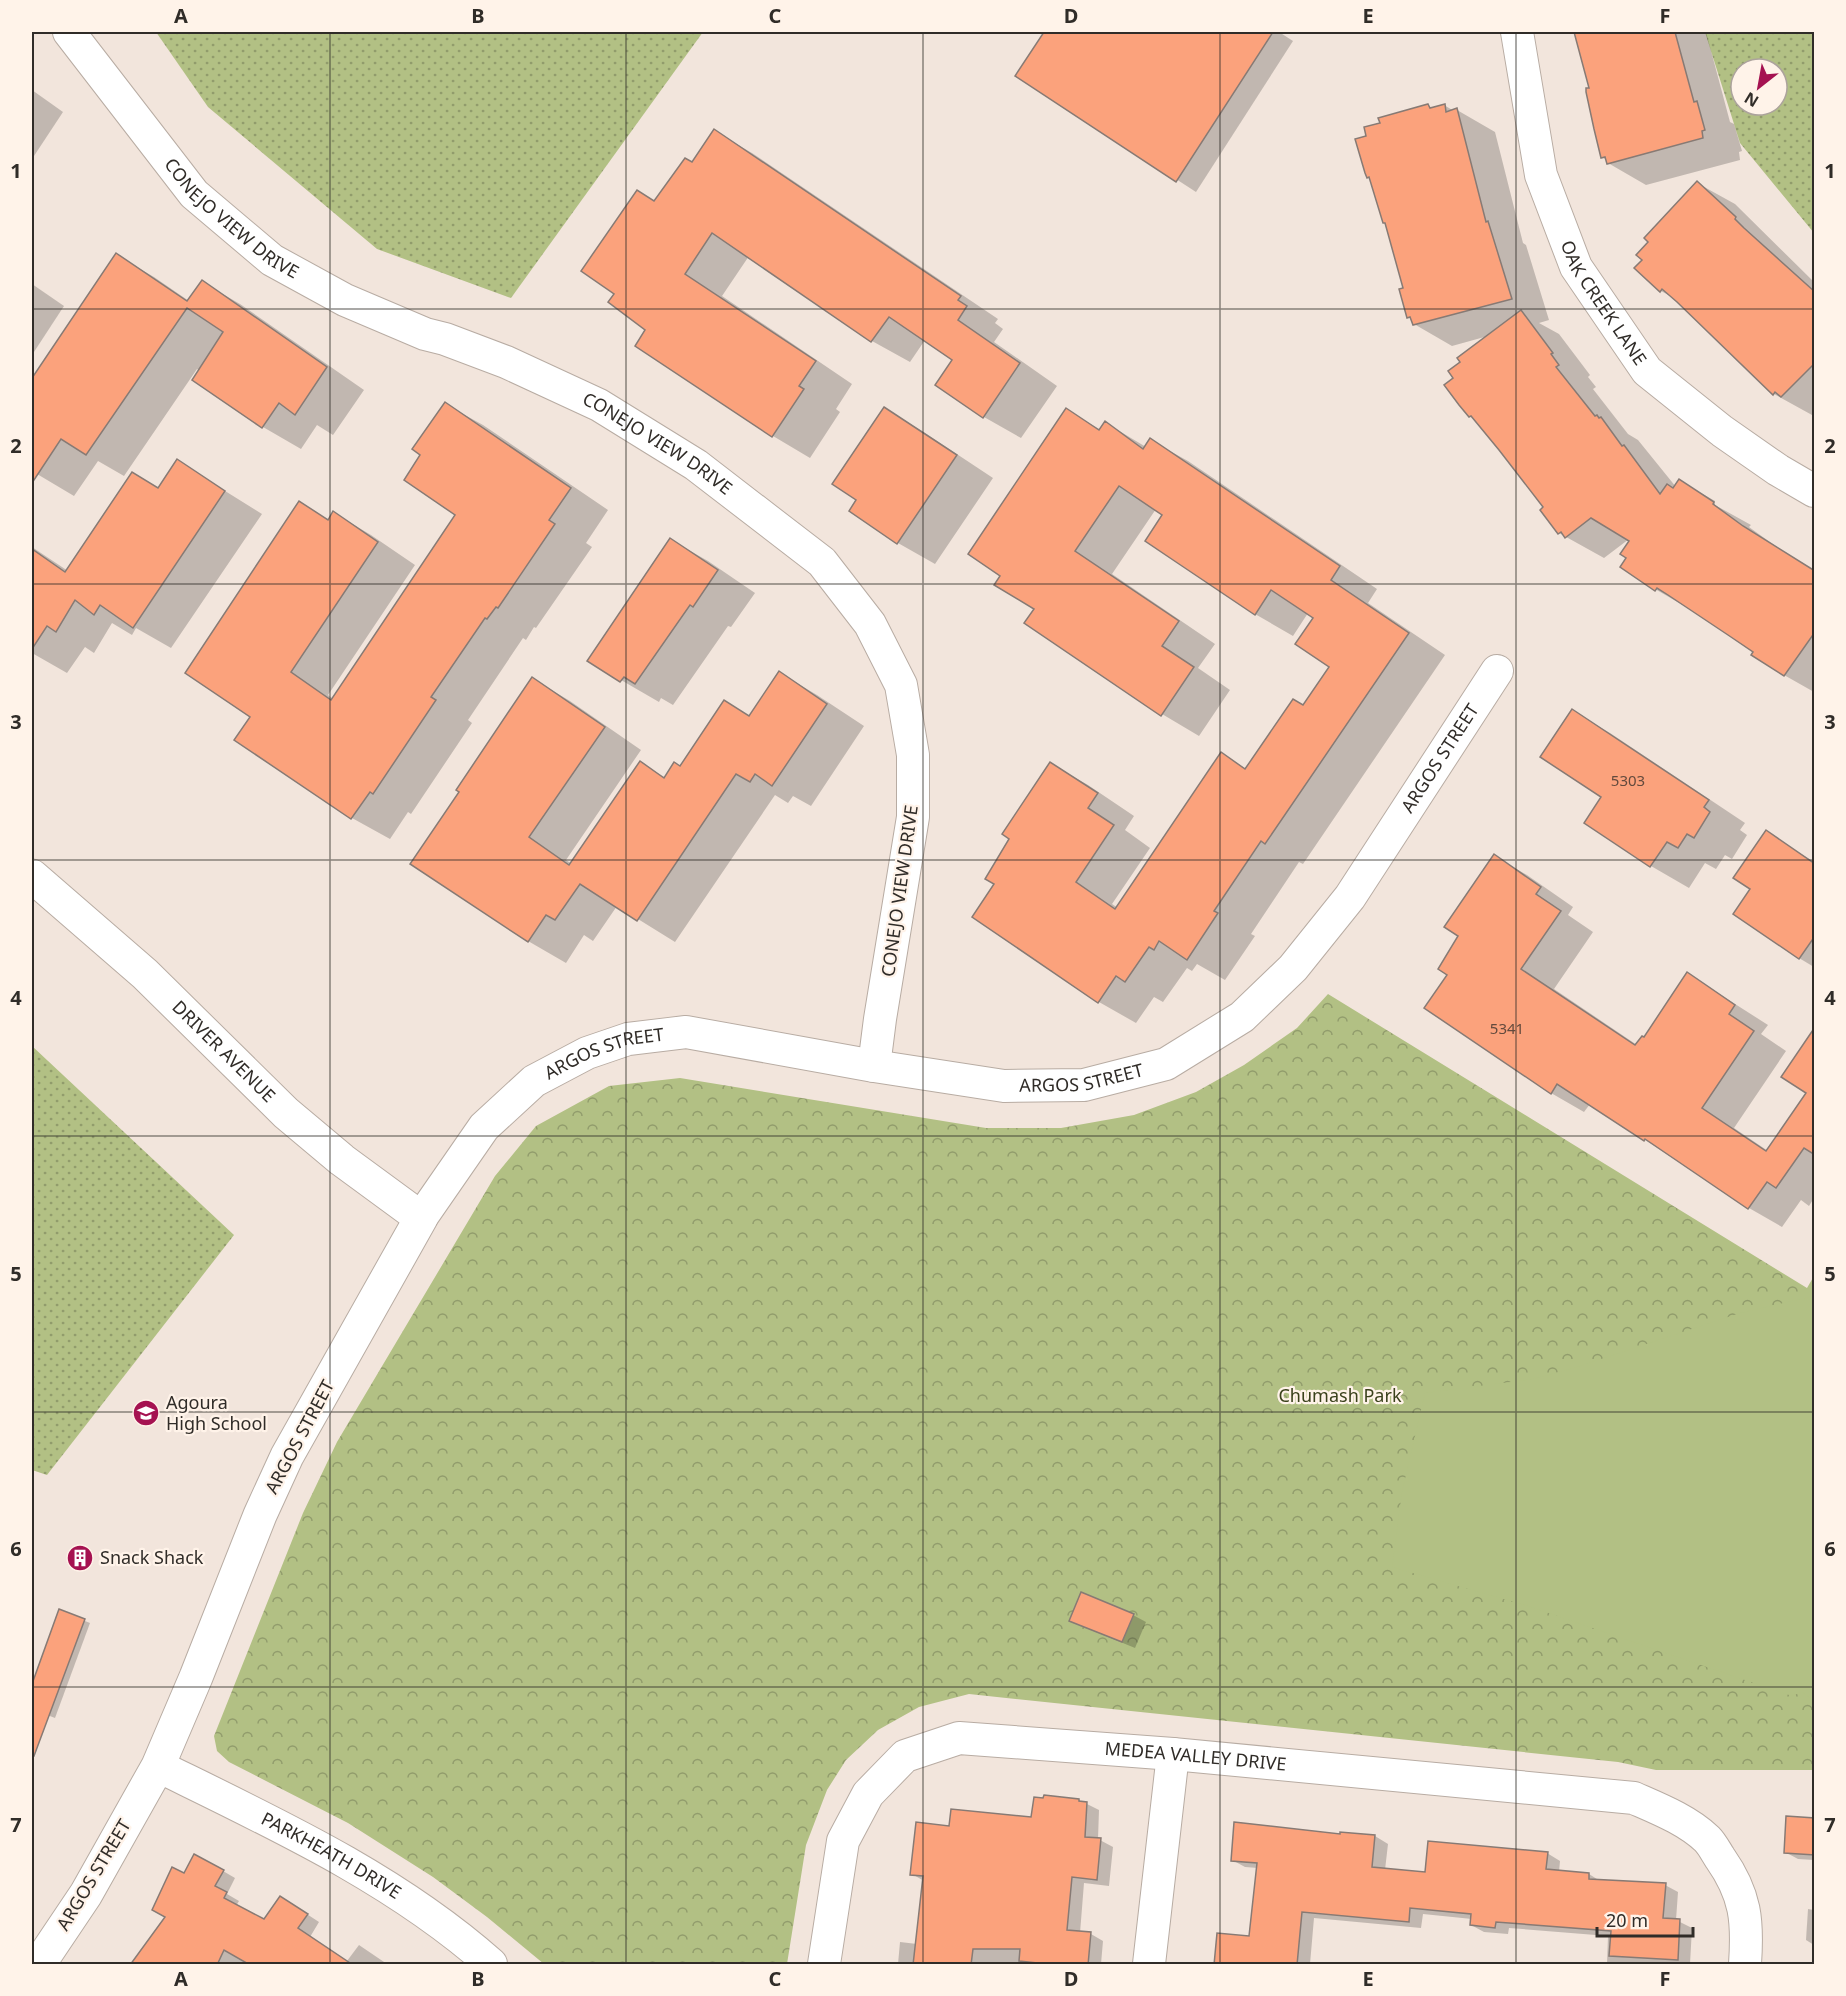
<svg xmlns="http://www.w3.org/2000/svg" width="1846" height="1996" viewBox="0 0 1846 1996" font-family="'Noto Sans',sans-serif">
<defs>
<pattern id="grass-dots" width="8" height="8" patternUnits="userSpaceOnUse" patternTransform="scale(1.5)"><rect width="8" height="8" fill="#b2c084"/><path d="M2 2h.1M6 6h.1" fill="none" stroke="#919c6c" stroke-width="1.8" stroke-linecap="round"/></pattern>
<pattern id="park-crowns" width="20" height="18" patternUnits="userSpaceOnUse" patternTransform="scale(1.5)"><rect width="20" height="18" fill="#b2c084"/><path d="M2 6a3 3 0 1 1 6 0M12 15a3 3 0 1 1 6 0" fill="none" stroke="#919c6c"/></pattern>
</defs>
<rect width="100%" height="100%" fill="#f2e5dc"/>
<!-- grass -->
<g fill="url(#grass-dots)" fill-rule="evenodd">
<polygon points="156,32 703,32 511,298 377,249 208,107"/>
<path d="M 1705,32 L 1814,32 L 1814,233 L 1740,143 ZM 1741,69 L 1777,69 L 1777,105 L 1741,105 Z"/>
<polygon points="32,1046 234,1235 47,1475 32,1470"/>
</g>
<!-- park -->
<polygon fill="url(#park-crowns)" points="1328,994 1807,1288 1814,1276 1814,1770 1656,1770 1618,1762 969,1694 919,1707 878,1730 846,1760 827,1790 806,1845 787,1964 544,1964 487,1917 433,1877 348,1823 229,1762 217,1751 214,1736 303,1513 337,1442 495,1176 536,1126 609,1086 680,1078 986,1128 1061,1128 1134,1115 1196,1092 1244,1065 1297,1028"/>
<!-- pitch -->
<polygon fill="#b2c084" points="1814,1296 1814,1701 1802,1692 1792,1696 1528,1606 1392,1567 1402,1492 1425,1393 1533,1379 1574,1368 1740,1313"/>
<!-- shadow -->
<g fill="#0003">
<polygon points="1046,32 1279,32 1293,41 1196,192 1017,76"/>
<polygon points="1576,32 1706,32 1730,122 1734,124 1742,151 1739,152 1740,160 1646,185 1608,163 1607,160 1602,157 1591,89"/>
<polygon points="32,90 63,112 32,159"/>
<polygon points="1444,105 1454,111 1457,110 1495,132 1523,243 1526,245 1549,320 1539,323 1559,334 1590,375 1588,377 1596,387 1593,389 1628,434 1638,440 1676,487 1680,481 1715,501 1715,505 1751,525 1749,527 1781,550 1814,571 1814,692 1784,675 1755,652 1693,611 1655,589 1629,558 1633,536 1604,558 1559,533 1545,508 1476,419 1470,416 1455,378 1488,336 1452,346 1414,324 1413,320 1408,317 1405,289 1371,179 1368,177 1368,137 1428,106 1433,108"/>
<polygon points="714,131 752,153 998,319 995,323 1003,329 994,342 1057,386 1021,438 984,417 954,360 925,340 910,362 872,341 749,256 722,296 852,384 836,409 840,412 810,458 773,436 637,345 647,330 616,293 655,202 693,164"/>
<polygon points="1697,183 1735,204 1814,282 1814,415 1812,415 1774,394 1674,298 1661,291 1636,268"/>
<polygon points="116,255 154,277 189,301 202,282 240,304 364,390 333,435 317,425 301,449 263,427 194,380 200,371 197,369 124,476 98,461 74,496 32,471 32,381"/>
<polygon points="32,284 64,306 32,355"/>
<polygon points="445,404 483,425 608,510 586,543 592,547 536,628 534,627 526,640 523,638 468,720 472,723 411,814 408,812 390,839 352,818 252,716 299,503 329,521 334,513 371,535 415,565 328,695 333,699 458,514 423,455"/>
<polygon points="884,409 922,431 993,478 935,564 898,543 851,511 858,500"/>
<polygon points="1066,410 1101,430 1106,423 1146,447 1150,440 1188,461 1377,589 1368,603 1445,655 1303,864 1299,862 1251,934 1255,936 1225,980 1197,964 1192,971 1187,968 1163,1002 1154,997 1136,1023 1099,1002 996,884 1011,839 1051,764 1088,785 1134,816 1125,830 1150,848 1112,904 1118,908 1222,754 1245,768 1261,748 1304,707 1331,666 1315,617 1308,613 1293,636 1255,614 1164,515 1156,509 1112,574 1215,644 1198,668 1230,690 1199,736 1162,714 1036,608 1002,575"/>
<polygon points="177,461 262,514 171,648 136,628 132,635 112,623 94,653 85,647 67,673 32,653 32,547 68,571 159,489"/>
<polygon points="671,540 708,561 755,593 731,627 728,626 673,705 661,698 659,702 621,680"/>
<polygon points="780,673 817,695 864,726 811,806 793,796 788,803 775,795 675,942 617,906 593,941 584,935 566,963 528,941 461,791 533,679 570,701 641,750 566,860 572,864 640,763 666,778 681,768 750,717"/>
<polygon points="1572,711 1610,733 1745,823 1740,830 1747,835 1732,859 1725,855 1716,869 1705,863 1689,888 1651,866 1586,823 1604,797"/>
<polygon points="1766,832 1814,862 1814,967 1799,958 1752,889"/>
<polygon points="1494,856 1527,875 1573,907 1568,915 1593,932 1554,989 1637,1045 1645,1039 1688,974 1768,1025 1761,1034 1786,1051 1734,1128 1768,1151 1808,1092 1814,1030 1814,1198 1809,1206 1801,1200 1782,1227 1749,1208 1590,1104 1584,1112 1551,1093 1460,936"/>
<polygon points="60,1611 90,1623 55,1718 32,1709 32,1688"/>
<polygon points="1133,1615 1146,1622 1135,1648 1084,1627 1071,1620"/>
<polygon points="1079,1800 1099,1810 1098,1839 1113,1847 1109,1886 1084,1883 1080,1933 1091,1934 1103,1941 1101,1964 898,1964 900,1942 917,1944 924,1881 912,1874 951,1828 1033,1818"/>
<polygon points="1814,1819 1814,1860 1798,1859 1785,1852"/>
<polygon points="1341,1833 1375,1836 1388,1844 1385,1870 1426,1874 1547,1853 1560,1861 1559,1872 1589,1874 1600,1881 1665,1885 1678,1892 1676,1920 1692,1928 1690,1964 1607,1964 1608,1936 1509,1928 1508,1934 1484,1932 1471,1925 1472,1919 1423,1914 1421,1928 1314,1918 1310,1964 1215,1964 1250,1938 1258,1868 1245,1867 1232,1860 1341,1835"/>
<polygon points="223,1871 235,1878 227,1894 239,1901 236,1906 265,1921 293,1905 319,1922 310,1937 347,1961 359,1945 387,1964 132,1964 167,1917 184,1875"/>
<polygon points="1808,1909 1814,1910 1814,1945 1806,1940"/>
</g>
<!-- building -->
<g fill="#fba27c" stroke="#877a74" stroke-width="1.5">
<polygon points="1044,32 1273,32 1176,182 1015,76"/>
<polygon points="1574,32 1675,32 1694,102 1697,101 1705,130 1702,131 1703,138 1607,164 1605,157 1601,158 1594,129 1586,92 1586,88 1589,88"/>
<polygon points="1428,104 1430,108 1445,104 1446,112 1457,108 1486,222 1488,221 1512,299 1413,325 1410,317 1407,318 1399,289 1403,288 1385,223 1383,223 1369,177 1367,178 1365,173 1355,139 1366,136 1364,127 1380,123 1378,118"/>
<polygon points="714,129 961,296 958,300 967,306 958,320 1020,363 983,418 935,385 952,360 889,317 871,342 712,233 685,274 816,361 799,386 804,389 772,437 635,346 645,330 608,302 614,294 581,271 637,190 654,201 685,158 692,162"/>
<polygon points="1697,181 1736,217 1735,219 1744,228 1815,292 1815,363 1781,397 1775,392 1773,395 1677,302 1662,289 1660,292 1634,268 1642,260 1636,255 1648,242 1644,238"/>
<polygon points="116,253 187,301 202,280 327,367 295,415 279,403 262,428 192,380 223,332 187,308 86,455 61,439 32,483 32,378"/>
<polygon points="1521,310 1553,353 1551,354 1559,365 1556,367 1595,416 1597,415 1599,418 1601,417 1622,446 1624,445 1660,494 1667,484 1673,488 1679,479 1714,502 1713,504 1743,526 1815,571 1815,632 1784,676 1751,655 1753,652 1728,635 1668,595 1657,588 1655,591 1620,567 1626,558 1620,554 1629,541 1591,518 1565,538 1561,532 1558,534 1540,510 1543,507 1499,450 1471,416 1469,417 1459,405 1444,385 1453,378 1448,371 1460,362 1457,358"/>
<polygon points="445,402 571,488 549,520 555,524 498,608 496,607 487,619 485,618 431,697 436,700 373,794 370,792 351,819 234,740 250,717 185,673 299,501 328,520 333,511 378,542 291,672 331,700 455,515 404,480 420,455 412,449"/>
<polygon points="884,407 957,455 897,544 849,511 856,500 832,484"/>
<polygon points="1066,408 1099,430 1105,421 1143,449 1150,438 1340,566 1331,580 1409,633 1265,844 1261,841 1214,911 1218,913 1187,960 1159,941 1154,950 1149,947 1125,982 1116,976 1098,1003 972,917 994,884 985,879 1009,839 1002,834 1050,762 1098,793 1088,808 1114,825 1076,882 1115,909 1221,752 1245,769 1293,699 1303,705 1329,667 1295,644 1313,618 1271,590 1255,615 1179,564 1145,541 1162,515 1119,486 1075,551 1179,621 1162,646 1194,667 1161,716 1024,623 1034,609 994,585 1000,576 968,554"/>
<polygon points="177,459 225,491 133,628 100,605 94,615 75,600 56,632 47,626 32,649 32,549 65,572 132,472 158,488"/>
<polygon points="670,538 718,570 693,607 690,605 635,684 624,677 620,682 587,661"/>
<polygon points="779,671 827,704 772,786 755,774 750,782 736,774 637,921 580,884 555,920 546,915 528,942 410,864 459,792 456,790 532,677 605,727 529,837 569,865 640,761 664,778 674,762 680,766 724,700 749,716"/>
<polygon points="1572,709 1709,800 1704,807 1710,812 1694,838 1687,834 1678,848 1667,842 1650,867 1584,823 1601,797 1540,757"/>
<polygon points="1766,830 1815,864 1815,936 1799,959 1733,914 1750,889 1733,878"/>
<polygon points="1494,854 1541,887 1536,894 1561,911 1521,969 1635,1045 1642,1036 1644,1037 1687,972 1735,1005 1729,1014 1754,1031 1702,1108 1766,1151 1806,1093 1781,1077 1815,1027 1815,1155 1804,1148 1776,1188 1767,1182 1748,1209 1645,1139 1644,1141 1557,1084 1551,1094 1424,1008 1447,975 1438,969 1458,936 1444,927"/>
<polygon points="1081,1592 1134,1614 1122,1642 1069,1621"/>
<polygon points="59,1609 85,1619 34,1756 32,1755 32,1684"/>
<polygon points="1044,1795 1079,1799 1079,1801 1087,1802 1085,1837 1101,1838 1097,1880 1072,1877 1067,1930 1091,1932 1088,1965 1056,1965 1019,1961 1020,1949 973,1949 971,1965 913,1965 923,1876 910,1875 916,1822 949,1826 951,1809 1031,1817 1034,1797 1043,1798"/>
<polygon points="1786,1816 1815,1818 1815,1855 1784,1853"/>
<polygon points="1234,1822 1340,1834 1340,1832 1375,1835 1372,1867 1425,1872 1428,1841 1548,1852 1546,1869 1589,1873 1589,1879 1666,1883 1663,1918 1680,1919 1678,1960 1609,1956 1611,1931 1496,1922 1495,1928 1470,1925 1471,1914 1410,1908 1409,1922 1302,1912 1297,1965 1214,1965 1217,1933 1249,1936 1257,1863 1231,1861"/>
<polygon points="194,1854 224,1870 215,1886 227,1892 224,1898 264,1919 280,1896 308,1914 298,1928 353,1965 250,1965 224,1950 217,1965 130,1965 165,1917 152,1910 172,1867 184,1873"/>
</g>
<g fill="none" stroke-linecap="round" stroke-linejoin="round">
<defs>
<g id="street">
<path id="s1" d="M 69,32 L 194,194 L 272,260 L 345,300 L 425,334 L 445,339 L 506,362 L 599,405 L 696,465 L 822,562 L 870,624 L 901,685 L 913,755 L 913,817 L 880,1019 L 874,1066"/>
<path id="s2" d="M 1517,32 L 1541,175 L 1576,267 L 1647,371 L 1722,431 L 1778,470 L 1814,491"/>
<path id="s3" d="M 421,1218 L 484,1127 L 534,1081 L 587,1053 L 628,1039 L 686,1032 L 874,1066 L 1004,1086 L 1084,1085 L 1166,1064 L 1242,1017 L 1293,968 L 1350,897 L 1497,671"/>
<path id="s4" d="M 158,1766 C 274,1823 394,1878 491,1964"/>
<path id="s5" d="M 824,1964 L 843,1841 L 868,1794 L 905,1756 L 959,1738 L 1173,1754 L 1634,1798 C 1659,1809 1687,1820 1707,1839 C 1712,1844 1716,1852 1720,1858 C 1746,1895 1748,1921 1745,1964"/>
<polyline points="1149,1964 1173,1754"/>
</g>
<g id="secondary">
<path id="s6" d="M 32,876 L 145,974 L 286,1113 L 342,1160 L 421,1218 L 287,1456 L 260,1515 L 196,1677 L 158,1766 L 86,1894 L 39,1964"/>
</g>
</defs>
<!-- street casing -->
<use href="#street" stroke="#b8aca3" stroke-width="34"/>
<!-- secondary casing -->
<use href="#secondary" stroke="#b8aca3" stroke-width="35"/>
<!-- street -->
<use href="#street" stroke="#fff" stroke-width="32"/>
<!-- secondary -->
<use href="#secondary" stroke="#fff" stroke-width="33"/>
</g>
<!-- grid -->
<path fill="none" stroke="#302c28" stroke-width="1.5" stroke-opacity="0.55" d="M 330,32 L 330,1964M 626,32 L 626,1964M 923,32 L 923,1964M 1220,32 L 1220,1964M 1516,32 L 1516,1964M 32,309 L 1814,309M 32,584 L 1814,584M 32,860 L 1814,860M 32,1136 L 1814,1136M 32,1412 L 1814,1412M 32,1687 L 1814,1687"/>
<!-- icons -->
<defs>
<symbol id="school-disc" viewBox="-11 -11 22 22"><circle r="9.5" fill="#a51251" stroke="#fff3e9"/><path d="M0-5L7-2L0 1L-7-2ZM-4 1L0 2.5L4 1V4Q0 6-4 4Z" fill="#fff"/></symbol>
<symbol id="building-disc" viewBox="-11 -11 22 22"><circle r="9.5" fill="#a51251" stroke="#fff3e9"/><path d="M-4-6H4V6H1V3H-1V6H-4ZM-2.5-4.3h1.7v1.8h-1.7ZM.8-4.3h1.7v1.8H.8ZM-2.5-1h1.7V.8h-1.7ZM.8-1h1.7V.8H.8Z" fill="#fff"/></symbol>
</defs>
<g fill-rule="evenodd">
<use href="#school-disc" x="131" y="1398" width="30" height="30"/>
<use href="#building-disc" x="65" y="1543" width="30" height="30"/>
</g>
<g text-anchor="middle" stroke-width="4.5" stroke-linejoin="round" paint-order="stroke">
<!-- number labels -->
<g font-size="15" fill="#634a3d">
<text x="1628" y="786">5303</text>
<text x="1507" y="1034">5341</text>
</g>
<!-- street labels -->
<g font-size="18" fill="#302c28" stroke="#fff3e9">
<text dy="6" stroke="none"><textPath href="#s1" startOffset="249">CONEJO VIEW DRIVE</textPath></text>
<text dy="6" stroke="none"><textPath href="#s2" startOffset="288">OAK CREEK LANE</textPath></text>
<text dy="6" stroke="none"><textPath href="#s1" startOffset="735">CONEJO VIEW DRIVE</textPath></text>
<text dy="6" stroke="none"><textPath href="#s3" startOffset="1244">ARGOS STREET</textPath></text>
<text transform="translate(900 891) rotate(-82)" y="6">CONEJO VIEW DRIVE</text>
<text dy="6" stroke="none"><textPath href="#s6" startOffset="260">DRIVER AVENUE</textPath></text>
<text dy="6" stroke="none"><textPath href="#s3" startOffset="255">ARGOS STREET</textPath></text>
<text dy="6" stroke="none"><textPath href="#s3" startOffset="741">ARGOS STREET</textPath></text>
<text transform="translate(300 1437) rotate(-62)" y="6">ARGOS STREET</text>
<text dy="6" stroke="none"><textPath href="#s5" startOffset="525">MEDEA VALLEY DRIVE</textPath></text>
<text dy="6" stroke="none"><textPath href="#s4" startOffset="195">PARKHEATH DRIVE</textPath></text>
<text transform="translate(94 1875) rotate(-59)" y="6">ARGOS STREET</text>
</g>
<!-- park labels -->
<g font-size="18" fill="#3a411b" stroke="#fff3e9">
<text x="1340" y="1402">Chumash Park</text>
</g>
<!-- poi labels -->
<g font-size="18" fill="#302c28" stroke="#fff3e9" text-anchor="start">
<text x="166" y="1409">Agoura<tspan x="166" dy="21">High School</tspan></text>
<text x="100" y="1564">Snack Shack</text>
</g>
</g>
<!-- border -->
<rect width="1846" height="1996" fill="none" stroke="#fff3e9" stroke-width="66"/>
<!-- north arrow -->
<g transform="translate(1759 87) rotate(211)"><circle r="28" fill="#fff3e9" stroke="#aca39c" stroke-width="1.5"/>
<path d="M0-4.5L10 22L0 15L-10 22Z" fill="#a51251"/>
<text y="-9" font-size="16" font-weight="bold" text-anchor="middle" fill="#302c28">N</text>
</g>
<!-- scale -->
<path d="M1597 1927v9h96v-9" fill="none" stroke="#302c28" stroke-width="3"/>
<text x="1606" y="1927" font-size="18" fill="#302c28" stroke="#fff3e9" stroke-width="4.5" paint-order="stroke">20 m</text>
<rect x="33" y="33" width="1780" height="1930" fill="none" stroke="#302c28" stroke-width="2"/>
<g font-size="20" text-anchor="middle" font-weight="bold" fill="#302c28">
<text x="181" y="23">A</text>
<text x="478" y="23">B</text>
<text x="775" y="23">C</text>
<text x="1071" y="23">D</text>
<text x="1368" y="23">E</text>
<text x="1665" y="23">F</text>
<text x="16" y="178">1</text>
<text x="1830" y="178">1</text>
<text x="16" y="453">2</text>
<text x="1830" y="453">2</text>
<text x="16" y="729">3</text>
<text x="1830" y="729">3</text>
<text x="16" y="1005">4</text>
<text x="1830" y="1005">4</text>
<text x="16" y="1281">5</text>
<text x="1830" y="1281">5</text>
<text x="16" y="1556">6</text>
<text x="1830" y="1556">6</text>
<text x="16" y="1832">7</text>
<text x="1830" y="1832">7</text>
<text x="181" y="1986">A</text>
<text x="478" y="1986">B</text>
<text x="775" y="1986">C</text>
<text x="1071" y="1986">D</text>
<text x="1368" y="1986">E</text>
<text x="1665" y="1986">F</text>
</g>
</svg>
